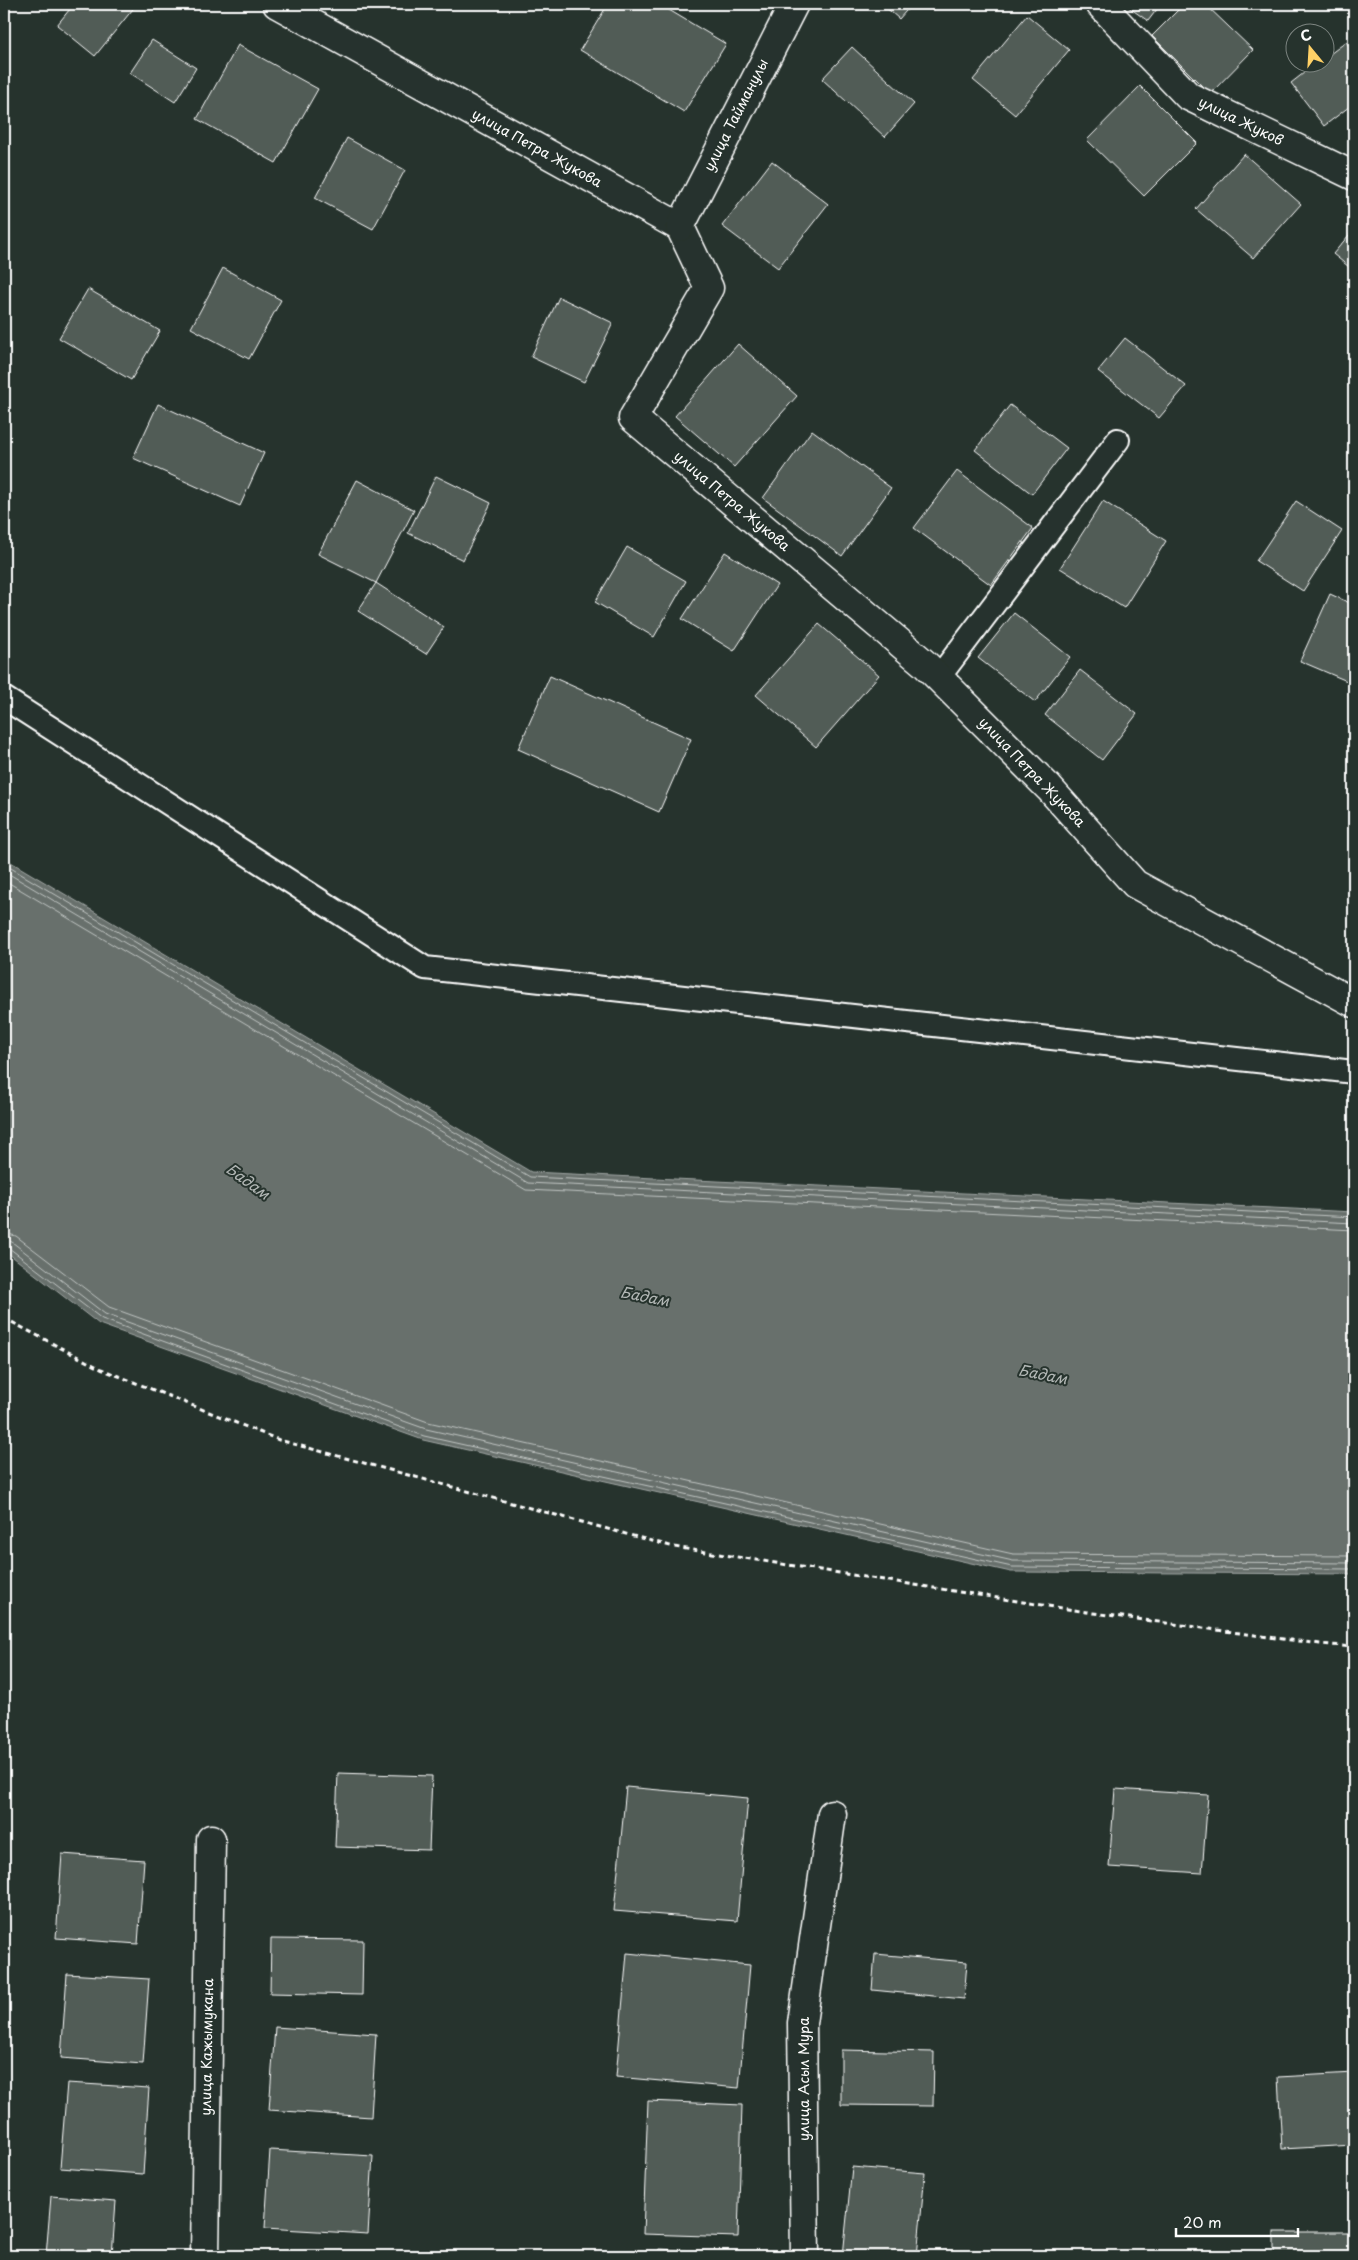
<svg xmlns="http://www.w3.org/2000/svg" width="1358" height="2260" viewBox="0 0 1358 2260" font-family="'Playpen Sans',sans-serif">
<rect width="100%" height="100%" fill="#26332d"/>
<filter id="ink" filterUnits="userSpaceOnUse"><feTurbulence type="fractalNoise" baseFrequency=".02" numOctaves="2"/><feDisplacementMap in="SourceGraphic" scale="10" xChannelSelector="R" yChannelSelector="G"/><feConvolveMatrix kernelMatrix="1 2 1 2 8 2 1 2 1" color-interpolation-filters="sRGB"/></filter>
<g filter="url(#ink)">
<!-- water -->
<polygon fill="#67706c" stroke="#a4a9a7" points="4,858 531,1172 1354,1212 1354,1574 1011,1572 423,1440 99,1324 4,1250"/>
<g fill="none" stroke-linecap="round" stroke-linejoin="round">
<!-- shore -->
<g stroke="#c2c6c4" stroke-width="1">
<polyline points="4,864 530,1177 1354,1217"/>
<polyline points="4,871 528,1183 1354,1223"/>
<polyline points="4,880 526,1190 1354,1230"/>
<polyline points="4,1233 16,1236 109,1307 428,1422 1013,1554 1354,1556"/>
<polyline points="4,1240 12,1242 105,1314 426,1429 1013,1561 1354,1563"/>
<polyline points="4,1247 9,1248 102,1319 424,1436 1012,1567 1354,1569"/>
</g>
</g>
<!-- building -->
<g fill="#515c57" stroke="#fff">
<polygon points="74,4 137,4 95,56 57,25"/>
<polygon points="608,4 659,4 726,44 684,112 580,50"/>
<polygon points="882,4 912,4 899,19"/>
<polygon points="1124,4 1161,4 1148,21"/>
<polygon points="1184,4 1205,4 1253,50 1210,94 1152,36"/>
<polygon points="1027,15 1069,50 1015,115 973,80"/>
<polygon points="152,40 196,68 175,102 130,73"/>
<polygon points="1346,42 1354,52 1354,103 1324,126 1291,83 1318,62 1326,62 1326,57"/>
<polygon points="238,45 318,89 276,163 197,119"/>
<polygon points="852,47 914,104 885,137 822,79"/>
<polygon points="1140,86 1197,143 1144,196 1087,140"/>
<polygon points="347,138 405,170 373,229 315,198"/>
<polygon points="1244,154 1301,204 1253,258 1196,209"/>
<polygon points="772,161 828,204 778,268 722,226"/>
<polygon points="1354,229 1354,271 1333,254"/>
<polygon points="223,268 281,300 249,359 191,328"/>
<polygon points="88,289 160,331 131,380 59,338"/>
<polygon points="559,297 613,323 584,382 531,357"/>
<polygon points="1125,338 1186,386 1159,418 1098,371"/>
<polygon points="738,344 797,396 734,467 675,416"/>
<polygon points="158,404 264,453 240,506 133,458"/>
<polygon points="1010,405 1067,448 1032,494 975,450"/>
<polygon points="812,430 891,488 842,556 763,498"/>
<polygon points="957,471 1033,528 991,585 914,528"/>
<polygon points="436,476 491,503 463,560 408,533"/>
<polygon points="357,480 414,510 376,583 318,554"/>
<polygon points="1103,501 1166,541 1124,608 1060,568"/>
<polygon points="1296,501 1342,531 1303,591 1256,561"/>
<polygon points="627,547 686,581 654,637 595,602"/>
<polygon points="725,552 777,585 734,651 682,619"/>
<polygon points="376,583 444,627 426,654 358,611"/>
<polygon points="1330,594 1354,605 1354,684 1300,661"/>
<polygon points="1014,613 1070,657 1035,702 978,658"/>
<polygon points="819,624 879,675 816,747 756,695"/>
<polygon points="1080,670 1137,714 1102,760 1045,715"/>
<polygon points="550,676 691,739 659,812 518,749"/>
<polygon points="338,1773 432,1776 429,1850 335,1847"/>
<polygon points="626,1787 748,1798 737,1921 614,1911"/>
<polygon points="1115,1789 1208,1795 1202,1873 1109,1867"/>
<polygon points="62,1854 144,1860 138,1944 56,1938"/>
<polygon points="271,1939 363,1940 362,1995 270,1993"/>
<polygon points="627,1953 750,1965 739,2088 616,2077"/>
<polygon points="875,1954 967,1962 964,1999 872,1990"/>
<polygon points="67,1974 149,1979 143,2064 61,2058"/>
<polygon points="275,2027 376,2034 371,2117 269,2110"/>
<polygon points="841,2050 934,2052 933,2106 841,2105"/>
<polygon points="1354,2073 1354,2145 1282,2149 1278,2077"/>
<polygon points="67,2083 149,2088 143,2174 60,2168"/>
<polygon points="648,2101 742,2105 738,2237 643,2234"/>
<polygon points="270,2150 373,2156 368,2234 265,2228"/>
<polygon points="852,2167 925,2173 917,2256 843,2256"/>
<polygon points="51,2196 116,2201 112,2256 46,2256"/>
<rect x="1274" y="2232" width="80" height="24"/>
<polygon points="659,2249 752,2254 752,2256 658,2256"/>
<polygon points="275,2254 355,2256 275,2256"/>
</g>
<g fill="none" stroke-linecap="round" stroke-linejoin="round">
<defs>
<g id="lane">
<polyline points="939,677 1118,440"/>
<polyline points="4,698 425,968 1354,1072"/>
</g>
<g id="street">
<polyline points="277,4 680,227 709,288 633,418 925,664 1049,788 1135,884 1354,1003"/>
<polyline points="1100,4 1188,96 1354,176"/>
<polyline points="680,227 794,4"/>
<polyline points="205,2256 211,1839"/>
<polyline points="805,2256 802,2023 832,1814"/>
</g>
</defs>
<!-- lane casing -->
<use href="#lane" stroke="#fff" stroke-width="26"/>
<!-- street casing -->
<use href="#street" stroke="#fff" stroke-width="31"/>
<!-- path -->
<polyline stroke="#fff" stroke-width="3" stroke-dasharray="5 4" stroke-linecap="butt" points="4,1318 101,1369 279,1440 674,1547 1093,1613 1320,1644 1354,1647"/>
<!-- lane -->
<use href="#lane" stroke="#26332d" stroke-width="22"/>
<!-- street -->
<use href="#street" stroke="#26332d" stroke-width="28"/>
</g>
</g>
<g text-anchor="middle" stroke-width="4" stroke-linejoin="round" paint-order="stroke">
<!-- street labels -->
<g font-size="14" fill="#fff" stroke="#26332d">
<text transform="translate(736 115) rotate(-63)" y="5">улица Тайманулы</text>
<text transform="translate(1241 121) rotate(26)" y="5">улица Жуков</text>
<text transform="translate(537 148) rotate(29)" y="5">улица Петра Жукова</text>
<text transform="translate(732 501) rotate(40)" y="5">улица Петра Жукова</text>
<text transform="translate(1032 772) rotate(46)" y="5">улица Петра Жукова</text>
<text transform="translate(207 2047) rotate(-89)" y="5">улица Кажымукана</text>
<text transform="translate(804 2079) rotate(-90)" y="5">улица Асыл Мура</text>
</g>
<!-- water labels -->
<g font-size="15" font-style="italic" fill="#b3b8b6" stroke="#26332d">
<text transform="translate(248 1182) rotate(36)" y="5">Бадам</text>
<text transform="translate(645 1297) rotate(11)" y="5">Бадам</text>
<text transform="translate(1043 1375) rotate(11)" y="5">Бадам</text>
</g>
</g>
<!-- margin -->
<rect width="1358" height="2260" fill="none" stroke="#26332d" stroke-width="20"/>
<rect x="10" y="10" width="1338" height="2240" fill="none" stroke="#fff" stroke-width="2" filter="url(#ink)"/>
<!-- north arrow -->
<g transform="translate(1310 48) rotate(342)"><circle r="24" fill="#26332d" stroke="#7d8581"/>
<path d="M0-4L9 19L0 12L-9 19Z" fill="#ffd166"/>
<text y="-8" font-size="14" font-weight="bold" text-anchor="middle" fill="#ffffff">С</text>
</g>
<!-- scale -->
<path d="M1176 2228v8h122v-8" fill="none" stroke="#ffffff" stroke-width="2.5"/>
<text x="1183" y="2228" font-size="15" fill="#ffffff" stroke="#26332d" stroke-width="4" paint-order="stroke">20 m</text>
</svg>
